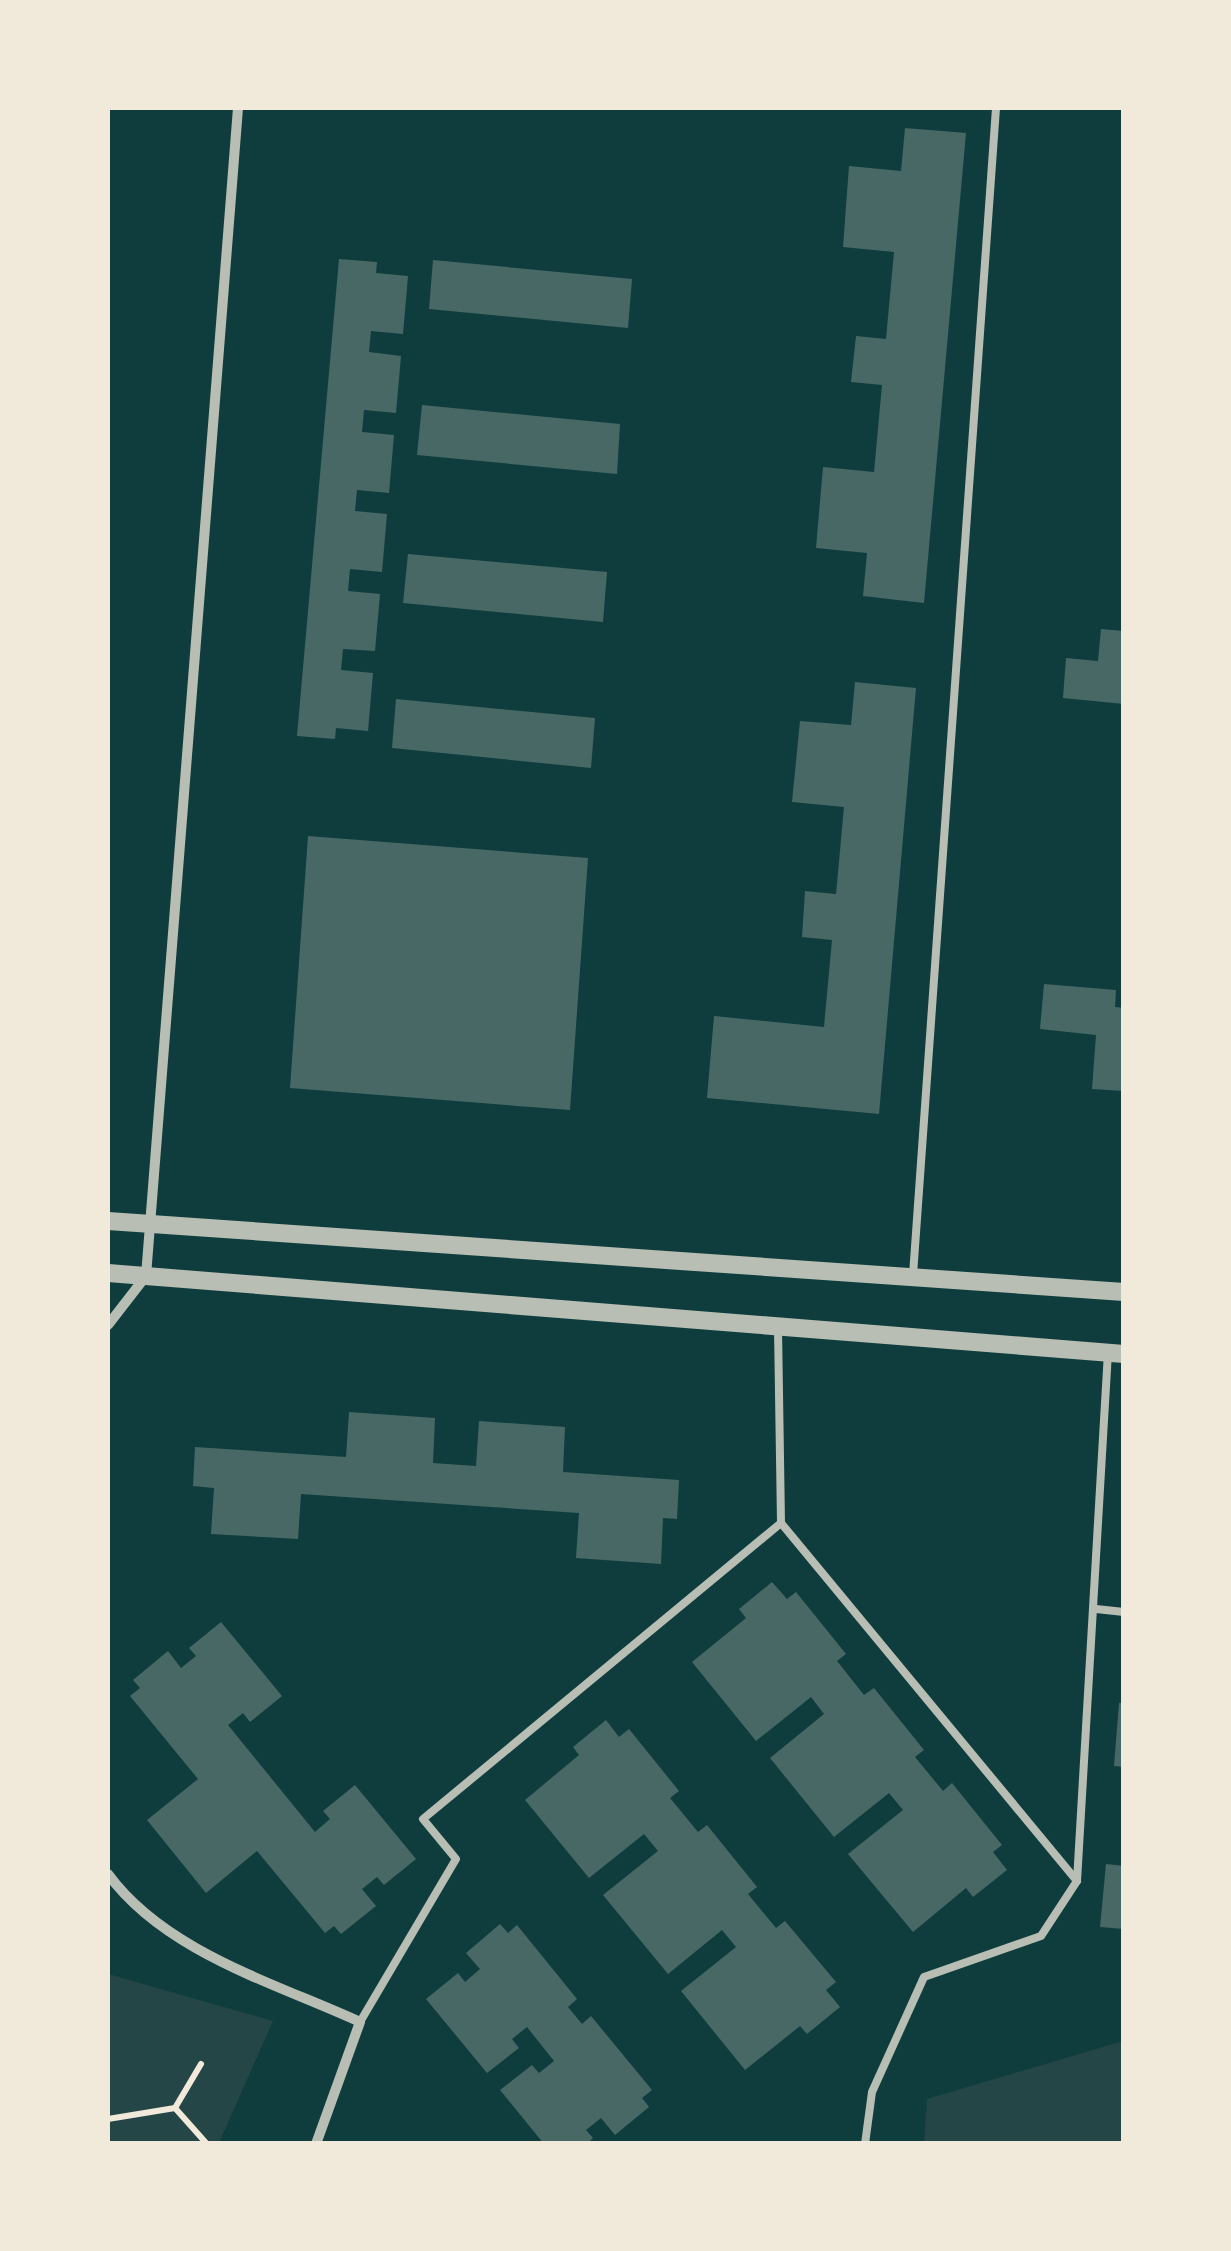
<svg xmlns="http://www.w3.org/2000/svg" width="1231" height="2251" viewBox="0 0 1231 2251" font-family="'IBM Plex Sans',sans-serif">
<rect width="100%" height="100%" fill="#0f3d3e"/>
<!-- green -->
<g fill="#244646">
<polygon points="108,1974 273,2021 219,2143 108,2143"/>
<polygon points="1123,2041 1123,2143 924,2143 927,2099"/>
</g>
<!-- building -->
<g fill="#486865">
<polygon points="905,128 966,133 924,603 863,596 867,553 816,548 823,467 874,472 882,385 851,382 856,336 886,339 894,252 843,247 849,166 901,171"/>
<polygon points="339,259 377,262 376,273 408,276 403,334 371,331 369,352 401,356 396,413 364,410 362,432 394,435 389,493 357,490 355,511 387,514 382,572 350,569 348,591 380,594 375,651 343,649 341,670 373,673 368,731 336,728 335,739 297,736"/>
<polygon points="433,260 632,279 628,328 429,309"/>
<polygon points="422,405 620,424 617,474 417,455"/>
<polygon points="408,554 607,572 603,622 403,603"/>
<polygon points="1101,629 1124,631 1124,704 1063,698 1066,658 1098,661"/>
<polygon points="855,682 916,688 879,1114 707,1098 714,1016 824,1027 832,940 802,937 805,891 836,894 844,807 792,802 800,721 851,725"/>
<polygon points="396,699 595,718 591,768 392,748"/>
<polygon points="308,836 588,858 570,1110 290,1088"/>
<polygon points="1044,984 1116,990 1115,1007 1124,1008 1124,1091 1092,1089 1096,1035 1040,1029"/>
<polygon points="349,1412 435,1418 433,1463 476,1466 479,1421 565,1427 563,1472 679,1480 677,1519 663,1518 661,1564 576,1558 579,1513 301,1494 298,1539 211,1534 214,1488 193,1486 195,1447 346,1457"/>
<polygon points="772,1582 787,1599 796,1592 846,1654 837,1661 864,1695 874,1688 924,1750 915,1757 943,1791 952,1783 1002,1845 993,1852 1007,1870 973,1897 966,1888 913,1932 848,1854 903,1810 889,1793 834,1837 770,1758 824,1714 811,1697 756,1741 692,1662 746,1618 739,1609"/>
<polygon points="221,1622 282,1696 250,1722 243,1713 228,1725 315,1832 330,1819 323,1811 355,1785 416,1859 384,1885 377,1877 362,1889 376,1906 341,1934 334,1926 325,1933 257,1851 206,1893 147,1820 198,1779 130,1696 140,1688 133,1680 168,1651 181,1668 196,1656 189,1648"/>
<polygon points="1119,1703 1124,1703 1124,1767 1114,1766"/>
<polygon points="606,1720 619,1737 629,1729 679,1791 670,1798 698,1832 707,1825 757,1887 748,1894 776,1928 785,1921 836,1982 826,1990 840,2007 807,2034 800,2026 745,2070 681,1991 736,1947 722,1930 668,1974 603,1895 658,1851 644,1834 589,1878 525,1800 579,1755 573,1747"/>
<polygon points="1106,1864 1124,1866 1124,1929 1100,1927"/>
<polygon points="500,1924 508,1933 517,1925 577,1999 568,2007 582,2024 591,2016 652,2090 642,2098 649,2107 615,2135 601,2118 586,2130 593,2138 587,2144 544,2144 500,2090 532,2065 539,2073 554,2061 527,2027 512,2039 519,2048 487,2073 426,1999 458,1973 465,1982 480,1969 466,1953"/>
</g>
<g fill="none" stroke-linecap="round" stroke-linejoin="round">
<!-- path -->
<g stroke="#f1e9da" stroke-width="6">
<polyline points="175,2108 207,2144"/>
<polyline points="108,2119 175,2108 201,2064"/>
</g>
<!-- service -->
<g stroke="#b8beb3" stroke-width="8">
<polyline points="913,1275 996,108"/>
<polyline points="778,1328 781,1523 1077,1881"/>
<polyline points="1096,1609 1124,1612"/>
<polyline points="360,2022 456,1859 423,1819 781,1523"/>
<polyline points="865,2144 872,2092 924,1977 1041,1936 1077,1881 1108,1352"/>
</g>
<!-- minor -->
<g stroke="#b8beb3" stroke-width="10">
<polyline points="108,1325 146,1276 238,108"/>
<path d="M 108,1874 C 165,1952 275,1983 360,2022 L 316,2144"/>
</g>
<!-- tertiary -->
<g stroke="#b8beb3" stroke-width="18">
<polyline points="108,1221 1124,1292"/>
<polyline points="108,1273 1124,1354"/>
</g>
</g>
<!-- border -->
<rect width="1231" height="2251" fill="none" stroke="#f1e9da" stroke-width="220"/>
</svg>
